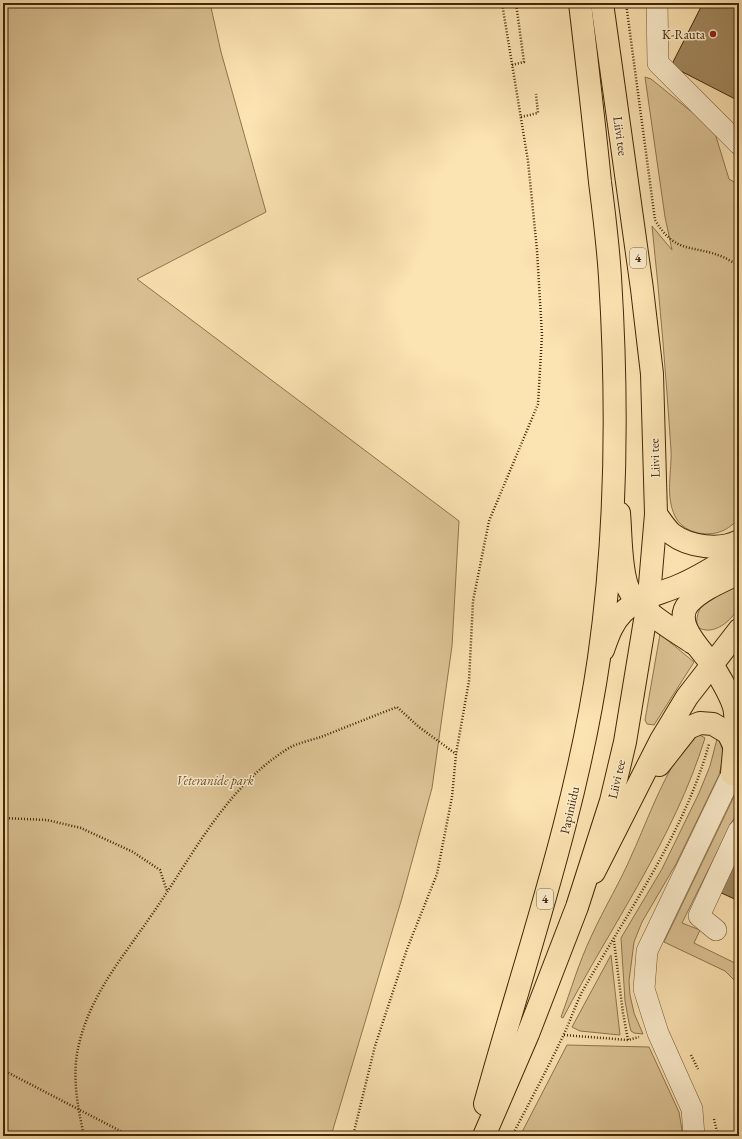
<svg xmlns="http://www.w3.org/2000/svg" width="742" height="1139" viewBox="0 0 742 1139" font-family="'EB Garamond',serif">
<rect width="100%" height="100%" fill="#fce3b2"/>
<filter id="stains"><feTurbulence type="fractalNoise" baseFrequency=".005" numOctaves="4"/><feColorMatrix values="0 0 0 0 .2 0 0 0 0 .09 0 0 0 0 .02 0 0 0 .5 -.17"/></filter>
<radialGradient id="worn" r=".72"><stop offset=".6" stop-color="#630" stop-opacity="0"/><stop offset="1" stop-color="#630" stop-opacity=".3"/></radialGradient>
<!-- green -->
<g fill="#dcc395" stroke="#8f754e">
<polygon points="3,3 210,3 221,52 266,212 137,279 459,521 452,646 432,788 402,898 331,1136 3,1136"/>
<path d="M 645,77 L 651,79 L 714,130 L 729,179 L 739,185 L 739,519 C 734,523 728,529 722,531 C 706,538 682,532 675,516 C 665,496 672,471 671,450 C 666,375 660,301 652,226 L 672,250 L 665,217 Z"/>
<path d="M 739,584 C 739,590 741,601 739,606 C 732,621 713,637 697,627 C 694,598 719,596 739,584 Z"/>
<polygon points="660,634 694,662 654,725 647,724 645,720"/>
<path d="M 700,735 L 705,738 C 674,839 611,925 563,1018 L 561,1017 C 571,990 579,962 591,937 C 604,908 621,881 633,852 C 645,827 675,742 700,735 Z"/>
<polygon points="717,739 719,740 724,754 719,775 676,864 642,922 634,942 629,981 630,995 634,1013 643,1034 634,1033 631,1031 629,1023 625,1001 621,938 662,869 699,793 710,766"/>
<polygon points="739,786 739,808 682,923 700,930 694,943 739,965 739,985 725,971 664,942"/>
<polygon points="611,955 620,1035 580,1031 572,1027"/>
<polygon points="567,1045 649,1047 679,1112 683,1136 520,1136"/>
</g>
<!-- building -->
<g fill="#a38960" stroke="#422707">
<polygon points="703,3 739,3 739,101 671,66"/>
<polygon points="739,845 739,901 717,891"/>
</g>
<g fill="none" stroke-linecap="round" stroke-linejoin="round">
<defs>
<g id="minor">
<polyline points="657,3 658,63 739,144"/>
<polyline points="716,930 699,916 739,830"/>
<polyline points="694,1136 692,1109 658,1033 644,989 647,951 732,774"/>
</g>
<g id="major">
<path d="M 619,513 C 621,534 620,569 628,588 C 637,609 674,630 693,643"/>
<path d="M 656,514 C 661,521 666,529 672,534 C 689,547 720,551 739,541"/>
<path d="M 603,650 C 608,636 612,623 623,612 C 638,598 659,594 678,586 C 700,577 719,564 739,552"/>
<polyline points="659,765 688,728 700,723 713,724 728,733 734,745"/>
<path d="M 732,774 C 733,757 738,722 734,707 C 730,693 720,678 713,666 C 703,651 671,623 689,603 C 702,589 723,581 739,573"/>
<polyline points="594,872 661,740 687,697 739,630"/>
</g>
<g id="highway">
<path d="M 485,1104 C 526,956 577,811 599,658 C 617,532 618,404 610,277 C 608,245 604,213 600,182 C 594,122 587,63 580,3"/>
<polyline points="484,1136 528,1034 577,907 611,801 625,742 649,596 656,514 652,374 642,289 602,3"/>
</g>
</defs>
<!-- minor casing -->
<use href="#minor" stroke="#705632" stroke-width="22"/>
<!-- major casing -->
<use href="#major" stroke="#422707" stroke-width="24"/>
<!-- highway casing -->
<use href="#highway" stroke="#422707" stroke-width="24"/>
<!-- path -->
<g stroke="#422707" stroke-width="2.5" stroke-dasharray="1 2" stroke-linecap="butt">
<path d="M 626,3 L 655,220 C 676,255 692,244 723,257 C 728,259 734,263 739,266"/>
<polyline points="512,65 524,62 516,3"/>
<polyline points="521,117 538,113 536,94"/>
<polyline points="3,818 47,820 81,828 133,852 160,870 167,891"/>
<polyline points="614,941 623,1013 628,1040"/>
<polyline points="564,1035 628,1040 639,1037"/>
<polyline points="691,1055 698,1069"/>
<polyline points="3,1070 130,1136"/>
<polyline points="714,1119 718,1136"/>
<path d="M 84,1136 C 77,1104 71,1072 80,1040 C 93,990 127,952 155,910 C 195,852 227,786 289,748 C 298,743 311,740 321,737 C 346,727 371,717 397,707 L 419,727 L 456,754"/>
<polyline points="353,1136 375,1046 407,949 437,874 452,797 456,754 469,681 473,601 489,521 538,404 542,335 537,250 528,161 502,3"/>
<path d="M 512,1136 C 529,1103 547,1070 563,1036 C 570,1022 575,1006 582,992 C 628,911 684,834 709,744"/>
</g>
<!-- minor -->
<use href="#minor" stroke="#fdedcd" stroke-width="21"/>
<!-- major -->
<use href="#major" stroke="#fce3b2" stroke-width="22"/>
<!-- highway -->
<use href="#highway" stroke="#fce3b2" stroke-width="22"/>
</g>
<!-- markers -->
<circle fill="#8f2418" stroke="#fdedcd" stroke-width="1.5" cx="713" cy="34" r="4"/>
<g text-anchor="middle" stroke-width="3" stroke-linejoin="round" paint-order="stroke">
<!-- shield labels -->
<g fill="#fdedcd" stroke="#7a6242" stroke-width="1">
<rect x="630" y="248" width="16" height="20" rx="3"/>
<rect x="537" y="889" width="16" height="20" rx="3"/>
</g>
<g font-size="12" font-weight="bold" fill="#422707">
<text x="638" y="262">4</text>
<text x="545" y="903">4</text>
</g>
<!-- poi labels -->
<g font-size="13" fill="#422707" stroke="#fdedcd" text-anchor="end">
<text x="705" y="39">K-Rauta</text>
</g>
<!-- street labels -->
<g font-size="13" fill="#422707" stroke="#fdedcd">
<text transform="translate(621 136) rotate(82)" y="5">Liivi tee</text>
<text transform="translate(654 458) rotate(-92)" y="5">Liivi tee</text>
<text transform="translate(616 779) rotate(-77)" y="5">Liivi tee</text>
<text transform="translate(569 810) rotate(-77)" y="5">Papiniidu</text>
</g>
<!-- park labels -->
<g font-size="13" font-style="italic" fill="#684e2a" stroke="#fdedcd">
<text x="215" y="785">Veteranide park</text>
</g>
</g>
<!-- margin -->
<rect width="742" height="1139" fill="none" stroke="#fce3b2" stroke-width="16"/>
<rect x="4" y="4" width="734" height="1131" fill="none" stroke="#422707" stroke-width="2"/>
<rect x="8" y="8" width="726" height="1123" fill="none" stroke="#422707"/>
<rect width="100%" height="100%" filter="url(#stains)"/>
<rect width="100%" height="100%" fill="url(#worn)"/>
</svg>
